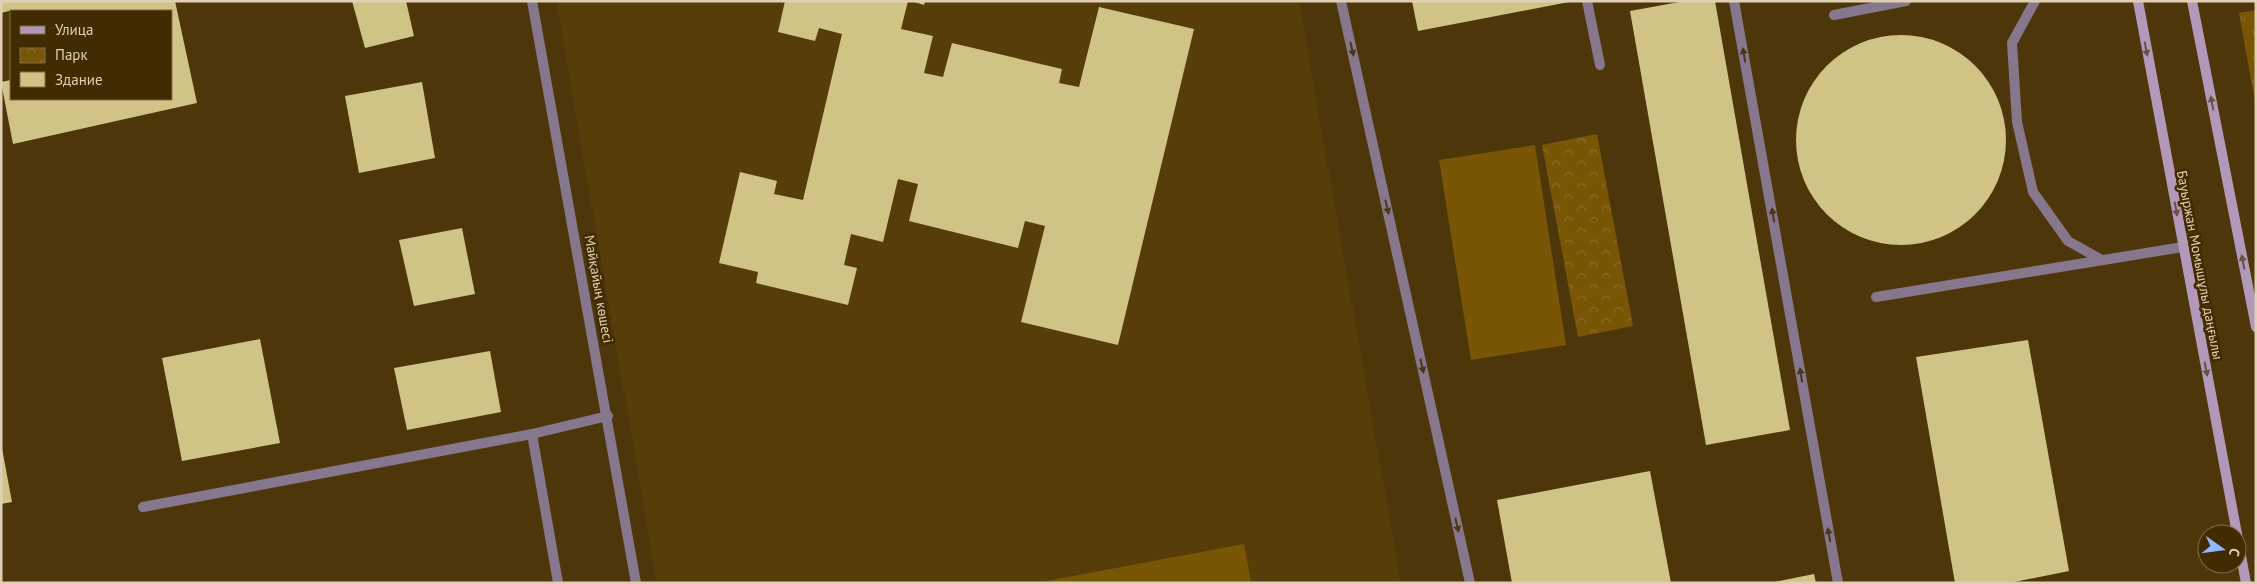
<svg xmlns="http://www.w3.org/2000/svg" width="2257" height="584" viewBox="0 0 2257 584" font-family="'PT Sans',sans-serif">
<defs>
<pattern id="grass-tufts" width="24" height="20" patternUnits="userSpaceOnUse" patternTransform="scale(1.25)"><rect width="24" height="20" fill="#795506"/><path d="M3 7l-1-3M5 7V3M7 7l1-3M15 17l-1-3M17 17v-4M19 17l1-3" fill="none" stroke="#8c6c28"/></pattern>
<pattern id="park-crowns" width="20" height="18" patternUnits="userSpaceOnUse" patternTransform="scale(1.25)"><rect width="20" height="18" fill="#795506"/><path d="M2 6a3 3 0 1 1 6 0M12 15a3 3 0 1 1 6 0" fill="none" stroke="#8c6c28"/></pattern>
</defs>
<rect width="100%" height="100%" fill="#4c360a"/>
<!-- built -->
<polygon fill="#573d0a" points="556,1 1299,1 1401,583 657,583"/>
<!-- grass -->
<polygon fill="url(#grass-tufts)" points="2256,10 2256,107 2239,13"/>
<!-- park -->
<polygon fill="url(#park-crowns)" points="1597,134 1633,326 1578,337 1542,145"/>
<!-- pitch -->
<g fill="#795506">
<polygon points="1535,145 1566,345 1471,360 1439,160"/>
<polygon points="1244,544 1251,583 1036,583"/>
</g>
<!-- building -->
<g fill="#cfc486">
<polygon points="1,1 175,1 197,103 13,144 1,82 11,80 11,99 171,99 171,11 13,10 1,13"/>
<polygon points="352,1 406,1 414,36 365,48"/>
<polygon points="785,1 908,1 901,29 933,36 924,73 943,77 952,43 1062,69 1059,83 1079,87 1099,7 1194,29 1118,345 1021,322 1045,226 1025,221 1018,248 909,221 918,184 898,179 883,242 851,234 844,265 857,268 848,305 756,283 758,272 719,263 740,172 777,181 774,194 803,200 842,34 819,28 815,41 778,32"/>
<polygon points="911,1 925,1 924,5"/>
<polygon points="1412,1 1569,1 1569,2 1418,31"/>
<polygon points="1685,1 1715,1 1790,430 1706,445 1630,11"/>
<circle cx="1901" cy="140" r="105"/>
<polygon points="422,82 435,158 359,173 345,96"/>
<polygon points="462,228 475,294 414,306 399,240"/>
<polygon points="260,339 280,443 182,461 162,358"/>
<polygon points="2028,340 2069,571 2009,583 1955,583 1916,357"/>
<polygon points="490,351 501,412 407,430 394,368"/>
<polygon points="1,443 12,502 1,504"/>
<polygon points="1650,471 1671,583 1512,583 1497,500"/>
<polygon points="1814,574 1816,583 1774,583 1774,582"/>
</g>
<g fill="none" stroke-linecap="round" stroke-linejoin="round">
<!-- lane -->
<g stroke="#87778c" stroke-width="10">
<polyline points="1341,1 1470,583"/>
<polyline points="1587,1 1600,65"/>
<polyline points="1734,1 1838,583"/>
<polyline points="2035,1 2012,43 2017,122 2033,192 2068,241 2102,260"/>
<polyline points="1834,15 1906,1"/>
<polyline points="1876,297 2183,247"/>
<polyline points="532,434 558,583"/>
<polyline points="143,507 532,434 608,416"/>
</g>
<!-- street -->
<polyline stroke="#87778c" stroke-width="10" points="532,1 636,583"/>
<!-- secondary -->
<g stroke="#b298b9" stroke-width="10">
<polyline points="2138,1 2237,534"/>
<polyline points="2192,1 2256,327"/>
<polyline points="2237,534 2246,583"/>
</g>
</g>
<!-- one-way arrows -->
<defs><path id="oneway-solid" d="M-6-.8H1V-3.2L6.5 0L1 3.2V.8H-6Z" transform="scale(1.25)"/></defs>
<g fill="#4c3615">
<use href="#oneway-solid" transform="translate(1352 49) rotate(77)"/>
<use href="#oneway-solid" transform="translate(1744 55) rotate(-100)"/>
<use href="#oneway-solid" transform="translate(1387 207) rotate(77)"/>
<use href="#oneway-solid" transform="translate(1773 215) rotate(-100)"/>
<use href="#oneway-solid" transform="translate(1422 366) rotate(77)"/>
<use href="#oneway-solid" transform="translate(1801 375) rotate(-99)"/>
<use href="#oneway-solid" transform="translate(1457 525) rotate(77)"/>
<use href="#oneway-solid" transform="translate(1829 535) rotate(-100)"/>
</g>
<g fill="#695141">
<use href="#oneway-solid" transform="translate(2146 49) rotate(80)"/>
<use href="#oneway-solid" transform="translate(2212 103) rotate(-101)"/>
<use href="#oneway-solid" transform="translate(2176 209) rotate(79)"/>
<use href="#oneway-solid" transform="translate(2243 262) rotate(-101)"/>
<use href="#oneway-solid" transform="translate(2206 369) rotate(79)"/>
</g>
<g text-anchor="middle" stroke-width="5" stroke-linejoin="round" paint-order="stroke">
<!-- street labels -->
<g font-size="14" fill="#e0cfb5" stroke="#412b00">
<text transform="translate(2200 265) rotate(79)" y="5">Бауыржан Момышұлы даңғылы</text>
<text transform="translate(599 289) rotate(80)" y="5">Майқайың көшесі</text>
</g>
</g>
<!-- border -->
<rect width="2257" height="584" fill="none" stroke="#e0cfb5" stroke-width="5"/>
<!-- legend -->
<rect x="10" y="10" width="162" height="90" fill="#412b00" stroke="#816d48"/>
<rect x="20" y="26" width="25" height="8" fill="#b298b9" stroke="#816d48"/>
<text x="55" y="35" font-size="15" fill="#e0cfb5">Улица</text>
<rect x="20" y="48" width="25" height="15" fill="url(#park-crowns)" stroke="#816d48"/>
<text x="55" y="60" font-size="15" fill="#e0cfb5">Парк</text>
<rect x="20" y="72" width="25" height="15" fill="#cfc486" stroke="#816d48"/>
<text x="55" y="85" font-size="15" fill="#e0cfb5">Здание</text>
<!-- north arrow -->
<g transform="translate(2222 549) rotate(104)"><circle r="24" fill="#412b00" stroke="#816d48"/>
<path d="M0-4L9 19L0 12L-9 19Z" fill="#8eb9fc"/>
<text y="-8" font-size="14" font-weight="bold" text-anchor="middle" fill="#e0cfb5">С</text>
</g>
</svg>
